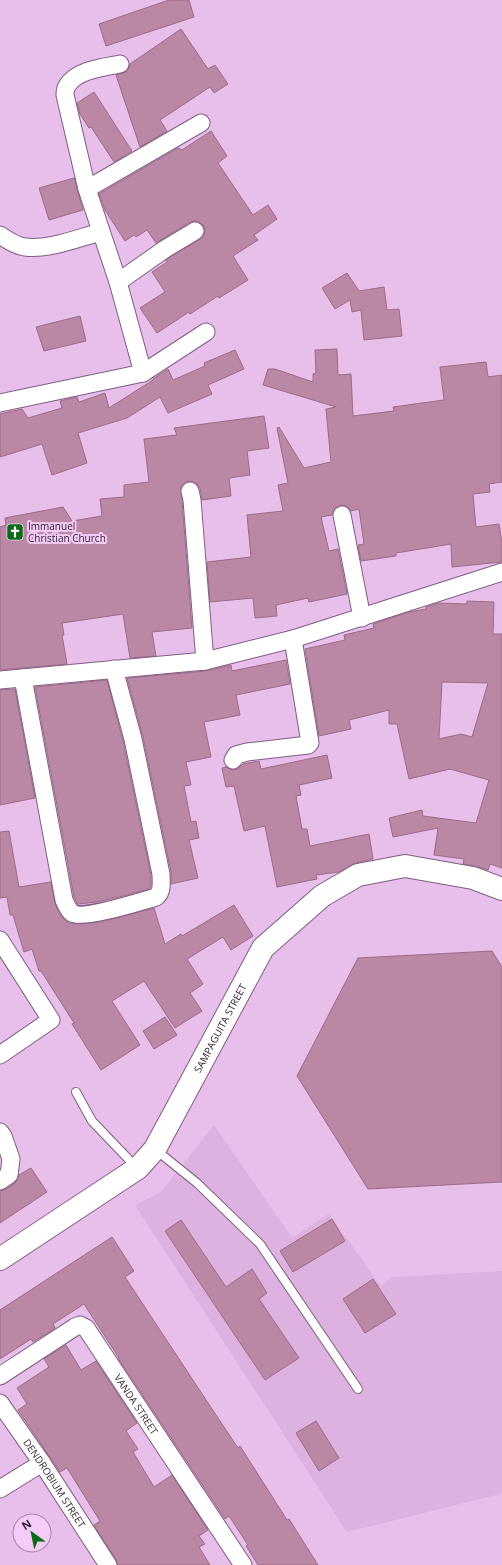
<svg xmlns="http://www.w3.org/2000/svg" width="502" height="1565" viewBox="0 0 502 1565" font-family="'Open Sans',sans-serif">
<rect width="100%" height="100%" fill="#e7bfea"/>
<!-- built -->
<polygon fill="#ddb1e0" points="214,1125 292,1238 329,1214 381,1286 392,1277 502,1271 502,1492 500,1494 347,1532 135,1205 161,1192"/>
<!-- building -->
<g fill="#ba88a5" stroke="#9b6b87" fill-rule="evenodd">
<polygon points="169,0 189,0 194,17 106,46 99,24"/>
<polygon points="181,29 208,69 215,65 228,84 214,93 210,87 160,120 167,131 140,147 116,75 126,72 129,68 130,64"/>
<polygon points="94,92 132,151 114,162 91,127 89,128 80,114 77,103"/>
<polygon points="211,131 227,156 218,163 253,215 268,205 277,219 254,235 258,240 233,256 248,280 219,298 218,296 190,314 189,312 157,333 140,308 165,292 152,272 167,262 166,260 170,257 200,239 204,235 205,230 204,226 199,222 194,221 190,222 156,243 147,230 136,237 134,235 125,241 105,210 99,194 178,148 182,150"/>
<polygon points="74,178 83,210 49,220 39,188"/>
<polygon points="347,273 359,291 384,287 387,310 399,309 402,336 364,340 361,310 352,312 350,300 335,309 322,288"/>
<polygon points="80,316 86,341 44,351 36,327"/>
<polygon points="337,349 338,375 351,374 353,416 394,411 393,407 444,400 440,367 486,362 488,377 502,375 502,482 489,484 490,492 473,494 476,527 499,524 502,543 502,562 452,567 451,544 396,553 396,556 361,561 358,545 364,544 359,509 351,511 346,506 340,505 335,508 332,515 321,517 329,551 338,549 347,594 309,602 308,598 276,605 277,616 255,618 253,598 210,602 207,562 251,557 247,515 283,511 278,485 288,483 277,428 279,427 304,468 331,462 326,409 336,407 263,385 268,369 275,369 313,382 313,374 316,373 315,350"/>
<polygon points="235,350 244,369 208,385 212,394 168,413 160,397 127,418 78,433 87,463 52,475 42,444 0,457 0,414 22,409 28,418 62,408 60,401 64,400 77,397 79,402 105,393 109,408 153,380 153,379 168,369 173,380 205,366 204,363"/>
<polygon points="264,416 269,448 247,451 250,475 229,478 231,496 202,500 200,488 197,484 193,482 187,481 183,484 181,488 192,628 152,632 156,656 130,658 123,614 62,623 64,635 62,635 67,664 0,670 0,527 6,525 5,518 63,507 72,521 102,516 100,499 124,497 124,485 149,482 144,439 177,435 174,428"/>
<path d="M 467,601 L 494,602 L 493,634 L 502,634 L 502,868 L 490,864 L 488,870 L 475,866 L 463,864 L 464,859 L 434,855 L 438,828 L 393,837 L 389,818 L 422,810 L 423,816 L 476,823 L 489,780 L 450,769 L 409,779 L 397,724 L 389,724 L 389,710 L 349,720 L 351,729 L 319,736 L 305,649 L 345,640 L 344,635 L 374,628 L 373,624 L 409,612 L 426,609 L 426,607 L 439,603 L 467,604 ZM 442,682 L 488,683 L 472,737 L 461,734 L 439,739 Z"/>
<polygon points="286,660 290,684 236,695 240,715 204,722 211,757 186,762 191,785 184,786 191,822 196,821 199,838 189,840 198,878 171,884 171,872 143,737 127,678 206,671 231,665 232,671"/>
<polygon points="107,680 123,741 151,875 151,886 149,889 123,896 97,902 79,904 77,904 74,897 35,687"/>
<polygon points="15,689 35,798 0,805 0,690"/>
<polygon points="327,755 332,778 299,785 301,795 296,796 302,829 307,829 310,846 369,834 373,859 355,863 339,872 316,875 317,879 277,887 265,826 244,831 234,786 226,787 222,768 226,767 233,770 238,769 243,764 259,761 261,769"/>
<polygon points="9,831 19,887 51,882 55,904 62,917 69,923 78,924 101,922 154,908 165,944 181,934 182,936 234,905 253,936 231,950 223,937 187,959 203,984 190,993 202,1011 175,1028 144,981 112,1001 140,1045 101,1070 72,1024 74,1023 41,971 39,971 32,949 24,952 13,915 10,915 7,897 0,898 0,832"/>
<polygon points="492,951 502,967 502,1182 368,1189 297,1076 358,958"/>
<polygon points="165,1017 177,1035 154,1049 143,1031"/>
<polygon points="31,1168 47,1192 0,1223 0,1191 6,1189 15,1183 19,1175"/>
<polygon points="332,1219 345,1241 293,1272 280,1251"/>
<polygon points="181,1220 226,1287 252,1269 267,1293 259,1299 299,1358 265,1380 165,1231"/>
<polygon points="112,1237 134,1271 125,1277 214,1412 238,1448 240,1446 287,1520 289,1519 318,1565 258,1565 246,1546 248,1545 229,1516 225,1519 118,1358 119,1358 84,1304 53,1324 55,1328 33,1342 31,1339 0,1359 0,1310"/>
<polygon points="373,1279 396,1314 365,1333 343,1299"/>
<polygon points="66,1345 81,1370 96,1361 137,1423 126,1431 138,1449 133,1452 154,1487 172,1475 208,1530 199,1536 205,1544 199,1547 210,1565 118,1565 116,1560 94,1525 100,1521 67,1468 60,1472 18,1410 27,1404 17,1388 49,1367 44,1359"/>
<polygon points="316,1421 339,1458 319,1471 296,1433"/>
</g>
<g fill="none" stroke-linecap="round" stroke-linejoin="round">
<defs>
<g id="service">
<polyline points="76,1092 92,1121 136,1167"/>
<polyline points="156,1150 197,1183 260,1244 358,1389"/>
</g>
<g id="minor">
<path d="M 120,64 C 104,67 76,70 67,86 C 65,89 65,93 65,95 L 87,189 L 118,282 L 143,373"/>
<polyline points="87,189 201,123"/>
<path d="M 0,235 C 7,240 16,246 25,247 C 49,250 78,238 101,232"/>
<polyline points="118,282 165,249 195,231"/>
<polyline points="0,403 143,373 206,332"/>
<polyline points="190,491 192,500 205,661"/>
<polyline points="342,515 362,618"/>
<path d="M 23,678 L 64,900 C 66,904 68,910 72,913 C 82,920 142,901 156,897 C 163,892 161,882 161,874 L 133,739 L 114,669"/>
<polyline points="0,680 205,661 293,639 502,572"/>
<polyline points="233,760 236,755 247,752 308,745 310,743 293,639"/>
<polyline points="0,940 51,1020 0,1055"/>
<polyline points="0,1132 3,1136 11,1159 9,1175 0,1181"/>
<path id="s1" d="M 0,1376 L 75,1327 L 80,1325 L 86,1328 L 243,1565"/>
<path id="s2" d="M 0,1403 L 42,1463 L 108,1565"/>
<polyline points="0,1489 42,1463"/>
</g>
<g id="secondary">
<path id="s3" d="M 0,1259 L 138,1168 L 155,1149 L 263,948 L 322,896 L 358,875 L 405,866 L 473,878 L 502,889"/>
</g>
</defs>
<!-- service casing -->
<use href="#service" stroke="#805d83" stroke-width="10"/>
<!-- minor casing -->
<use href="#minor" stroke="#805d83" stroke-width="19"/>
<!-- secondary casing -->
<use href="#secondary" stroke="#805d83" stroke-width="24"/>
<!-- service -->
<use href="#service" stroke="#fff" stroke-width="8"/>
<!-- minor -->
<use href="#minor" stroke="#fff" stroke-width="17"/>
<!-- secondary -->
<use href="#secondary" stroke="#fff" stroke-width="22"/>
</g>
<!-- icons -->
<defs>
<symbol id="church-square" viewBox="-11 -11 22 22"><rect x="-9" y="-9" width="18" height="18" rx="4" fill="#0a6a16" stroke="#f4ccf7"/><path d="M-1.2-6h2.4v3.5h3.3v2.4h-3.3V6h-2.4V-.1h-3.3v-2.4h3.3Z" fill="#fff"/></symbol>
</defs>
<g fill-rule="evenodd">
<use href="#church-square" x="5" y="522" width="20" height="20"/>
</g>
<g text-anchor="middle" stroke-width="4" stroke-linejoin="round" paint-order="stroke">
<!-- poi labels -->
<g font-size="10" fill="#2d1e2e" stroke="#f4ccf7" text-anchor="start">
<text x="28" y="530">Immanuel<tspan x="28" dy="12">Christian Church</tspan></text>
</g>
<!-- street labels -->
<g font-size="10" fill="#2d1e2e" stroke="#f4ccf7">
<text dy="4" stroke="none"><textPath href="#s3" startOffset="328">SAMPAGUITA STREET</textPath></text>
<text dy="4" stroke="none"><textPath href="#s1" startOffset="193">VANDA STREET</textPath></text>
<text dy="4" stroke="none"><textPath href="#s2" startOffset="97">DENDROBIUM STREET</textPath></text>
</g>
</g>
<!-- north arrow -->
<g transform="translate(32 1533) rotate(327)"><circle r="19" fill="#f4ccf7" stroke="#a486a7"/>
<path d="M0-3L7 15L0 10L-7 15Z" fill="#0a6a16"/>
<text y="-6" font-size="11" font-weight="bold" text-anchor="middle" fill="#2d1e2e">N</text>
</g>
</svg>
